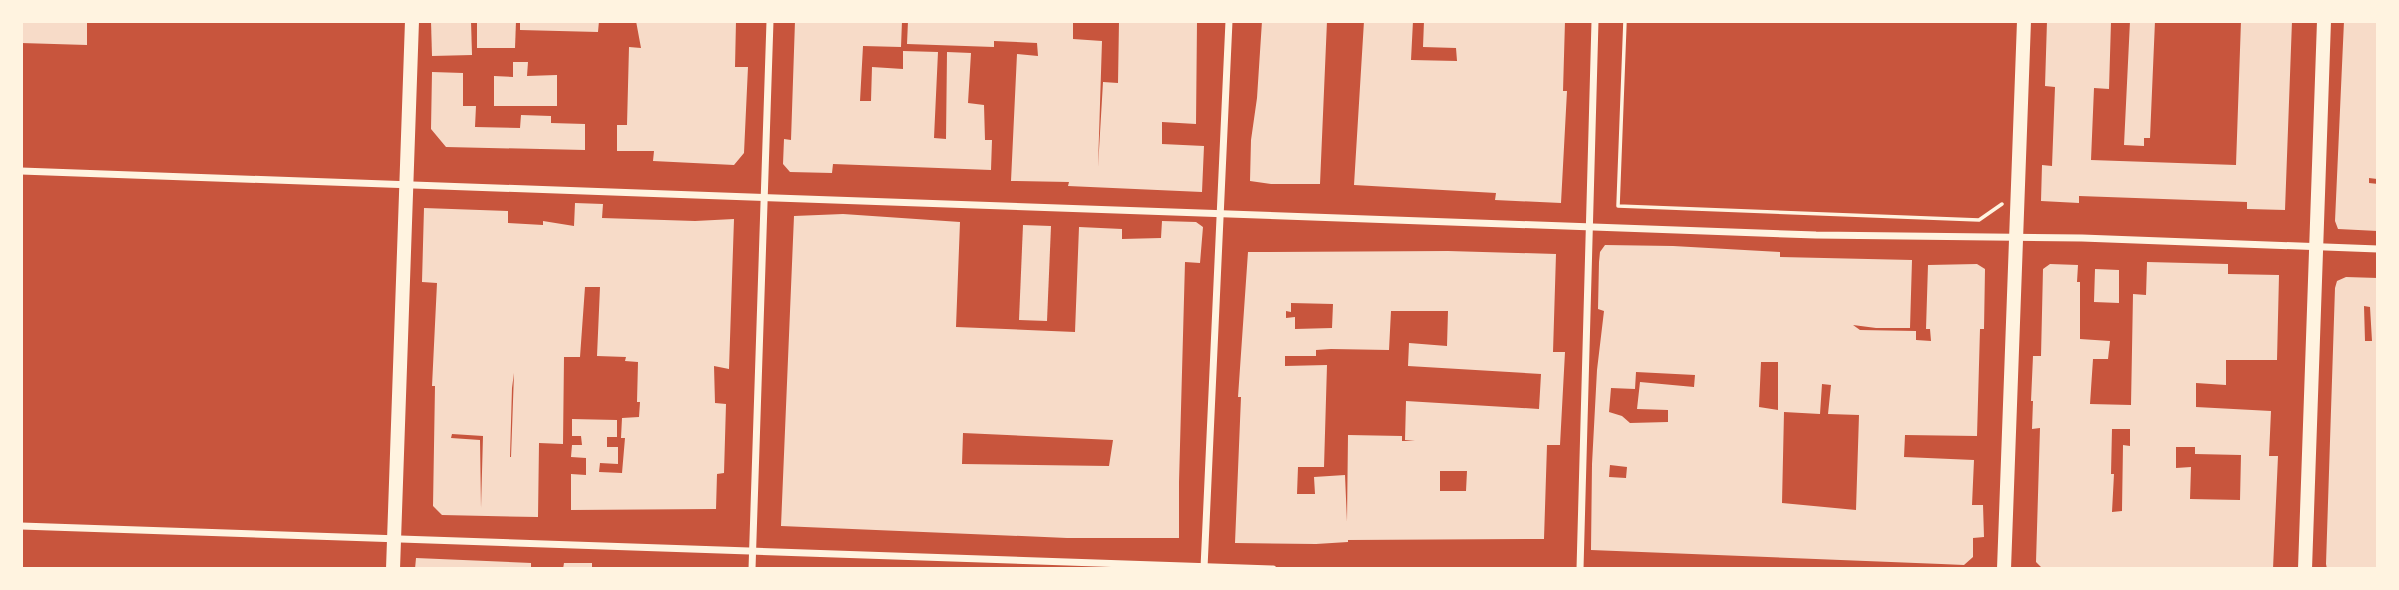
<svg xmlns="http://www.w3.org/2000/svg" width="2399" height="590" viewBox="0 0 2399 590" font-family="'Source Sans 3',sans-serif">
<rect width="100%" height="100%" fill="#c8553d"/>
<!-- building -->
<g fill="#f7dbc8" fill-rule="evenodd">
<polygon points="21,21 87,21 87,45 21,43"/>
<polygon points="431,21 471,21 472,55 432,56"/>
<polygon points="477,21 516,21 515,48 477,48"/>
<polygon points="520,21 599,21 598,32 520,30"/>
<polygon points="636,21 736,21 735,67 748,67 744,153 734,165 653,161 654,151 617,151 617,125 627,125 629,47 641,48"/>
<polygon points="795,21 902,21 901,47 863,46 860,101 871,101 872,67 903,69 903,51 938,52 934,138 946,139 947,52 971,53 968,103 984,105 985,140 992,140 991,170 833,164 832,173 790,172 783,164 784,139 791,140"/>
<polygon points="908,21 1073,21 1073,39 1102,41 1098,167 1103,82 1118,83 1119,21 1197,21 1196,124 1162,122 1162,144 1204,146 1202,192 1068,186 1069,182 1011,181 1017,54 1038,56 1037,43 994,41 994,47 907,44"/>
<polygon points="1262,21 1327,21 1320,184 1271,184 1250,181 1251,140 1257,98"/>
<polygon points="1364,21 1413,21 1411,60 1457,61 1456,48 1423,47 1424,21 1565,21 1563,91 1567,91 1561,203 1495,200 1496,193 1354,185"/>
<polygon points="2047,21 2111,22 2109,89 2094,88 2091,160 2236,165 2241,21 2292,21 2285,210 2247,209 2247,202 2079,196 2079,203 2041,201 2042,165 2052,166 2055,87 2045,86"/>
<polygon points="2130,21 2155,21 2150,138 2144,138 2144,146 2124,145"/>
<polygon points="2344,21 2378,21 2377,179 2369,178 2369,183 2378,184 2378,231 2338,229 2335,221"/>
<polygon points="513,62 528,62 527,76 557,75 557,106 494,106 494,76 513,77"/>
<polygon points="432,72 463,73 463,106 476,106 475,127 520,128 521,115 551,116 551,123 585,124 585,150 446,147 431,129"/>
<path d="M 575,203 L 603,204 L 602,218 L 695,221 L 734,219 L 729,369 L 714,366 L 715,403 L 726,404 L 724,473 L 717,474 L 716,509 L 571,510 L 571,474 L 586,475 L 586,458 L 571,457 L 572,445 L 582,445 L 581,436 L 572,436 L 572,419 L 617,420 L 617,437 L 607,437 L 607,447 L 618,447 L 618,464 L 600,463 L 599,472 L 622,473 L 625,438 L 621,438 L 622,418 L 639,417 L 640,402 L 637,402 L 638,362 L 625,361 L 626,357 L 597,356 L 600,287 L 585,287 L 580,357 L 564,357 L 563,444 L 539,443 L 538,517 L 442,515 L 433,506 L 435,386 L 432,386 L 437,283 L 422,282 L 424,208 L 508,211 L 508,223 L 543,225 L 543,221 L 574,226 ZM 514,373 L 511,457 L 510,457 L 512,388 ZM 452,434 L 483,436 L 481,508 L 480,440 L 451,438 Z"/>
<path d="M 843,214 L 960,222 L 956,327 L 1075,332 L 1079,227 L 1122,229 L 1122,239 L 1161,238 L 1162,221 L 1196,222 L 1203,227 L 1200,263 L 1185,262 L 1179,482 L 1179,538 L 1067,538 L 781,526 L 794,216 ZM 963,433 L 1113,440 L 1109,466 L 962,464 Z"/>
<polygon points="1023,225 1051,226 1047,321 1019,320"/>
<path d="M 1605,245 L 1673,246 L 1780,252 L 1780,257 L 1912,260 L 1910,328 L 1876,328 L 1853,325 L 1860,330 L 1916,331 L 1916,340 L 1931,341 L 1930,329 L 1926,329 L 1928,265 L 1977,264 L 1985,269 L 1984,329 L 1980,329 L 1977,436 L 1905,435 L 1904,457 L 1974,460 L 1972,505 L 1983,505 L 1984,537 L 1973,538 L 1973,557 L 1964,565 L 1941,564 L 1591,550 L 1592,464 L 1597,370 L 1604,311 L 1598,309 L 1599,262 L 1600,252 ZM 1761,362 L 1778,362 L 1778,410 L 1759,407 ZM 1636,372 L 1695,375 L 1694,387 L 1640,382 L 1637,409 L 1668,410 L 1668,422 L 1630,423 L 1622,416 L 1609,412 L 1611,388 L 1635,389 ZM 1822,384 L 1831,385 L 1828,414 L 1859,415 L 1856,510 L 1782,503 L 1784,412 L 1820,414 ZM 1610,465 L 1627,467 L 1626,478 L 1609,477 Z"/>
<path d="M 1448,251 L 1556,254 L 1553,352 L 1565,352 L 1560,445 L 1547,445 L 1544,539 L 1348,540 L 1348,542 L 1316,544 L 1235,543 L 1241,397 L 1238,397 L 1248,252 ZM 1291,303 L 1333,304 L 1332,328 L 1295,329 L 1295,317 L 1286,318 L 1286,311 L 1291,312 ZM 1391,311 L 1448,311 L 1447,346 L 1409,343 L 1408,366 L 1541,374 L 1539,409 L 1406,401 L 1405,440 L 1415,441 L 1402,441 L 1402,436 L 1348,435 L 1347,522 L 1345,475 L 1314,477 L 1315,494 L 1297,494 L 1298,467 L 1324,467 L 1327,365 L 1285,366 L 1285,356 L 1316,356 L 1316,350 L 1331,349 L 1389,350 ZM 1440,471 L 1467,471 L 1466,491 L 1440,491 Z"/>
<path d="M 2147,262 L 2228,264 L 2228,274 L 2279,275 L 2277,360 L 2226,360 L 2226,385 L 2196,383 L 2196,407 L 2271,411 L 2269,456 L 2278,456 L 2273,569 L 2043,569 L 2036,562 L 2040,428 L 2032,429 L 2033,401 L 2031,401 L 2033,356 L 2041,356 L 2043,269 L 2050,264 L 2078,265 L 2077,282 L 2080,282 L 2080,339 L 2110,341 L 2108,359 L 2093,359 L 2090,404 L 2131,405 L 2133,294 L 2146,295 ZM 2112,429 L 2130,429 L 2130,446 L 2123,445 L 2122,511 L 2112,512 L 2114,474 L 2111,474 ZM 2176,447 L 2195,447 L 2195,454 L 2241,455 L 2240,500 L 2190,499 L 2191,467 L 2176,468 Z"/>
<polygon points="2095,269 2119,270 2119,303 2094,302"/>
<path d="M 2346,277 L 2378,278 L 2378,569 L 2327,569 L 2326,564 L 2335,288 L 2337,281 ZM 2364,306 L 2370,307 L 2372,341 L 2365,341 Z"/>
<polygon points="416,558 531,563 531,569 415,569"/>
<polygon points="564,563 592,563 592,569 563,569"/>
</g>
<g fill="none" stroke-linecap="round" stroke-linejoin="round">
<!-- path -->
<polyline stroke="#fff3e0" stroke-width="3.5" points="1625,21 1618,206 1979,220 2002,204"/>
<!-- minor -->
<g stroke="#fff3e0" stroke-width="7">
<polyline points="21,171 1816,235 2082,238 2378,249"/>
<polyline points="21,526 1273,569"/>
<polyline points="1204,568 1229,21"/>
<polyline points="752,569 770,21"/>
<polyline points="1580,569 1595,21"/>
</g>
<!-- secondary -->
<g stroke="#fff3e0" stroke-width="14">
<polyline points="393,569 412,21"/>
<polyline points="2004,569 2024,21"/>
<polyline points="2305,569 2324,21"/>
</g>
</g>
<!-- border -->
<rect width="2399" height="590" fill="none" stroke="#fff3e0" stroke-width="46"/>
</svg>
